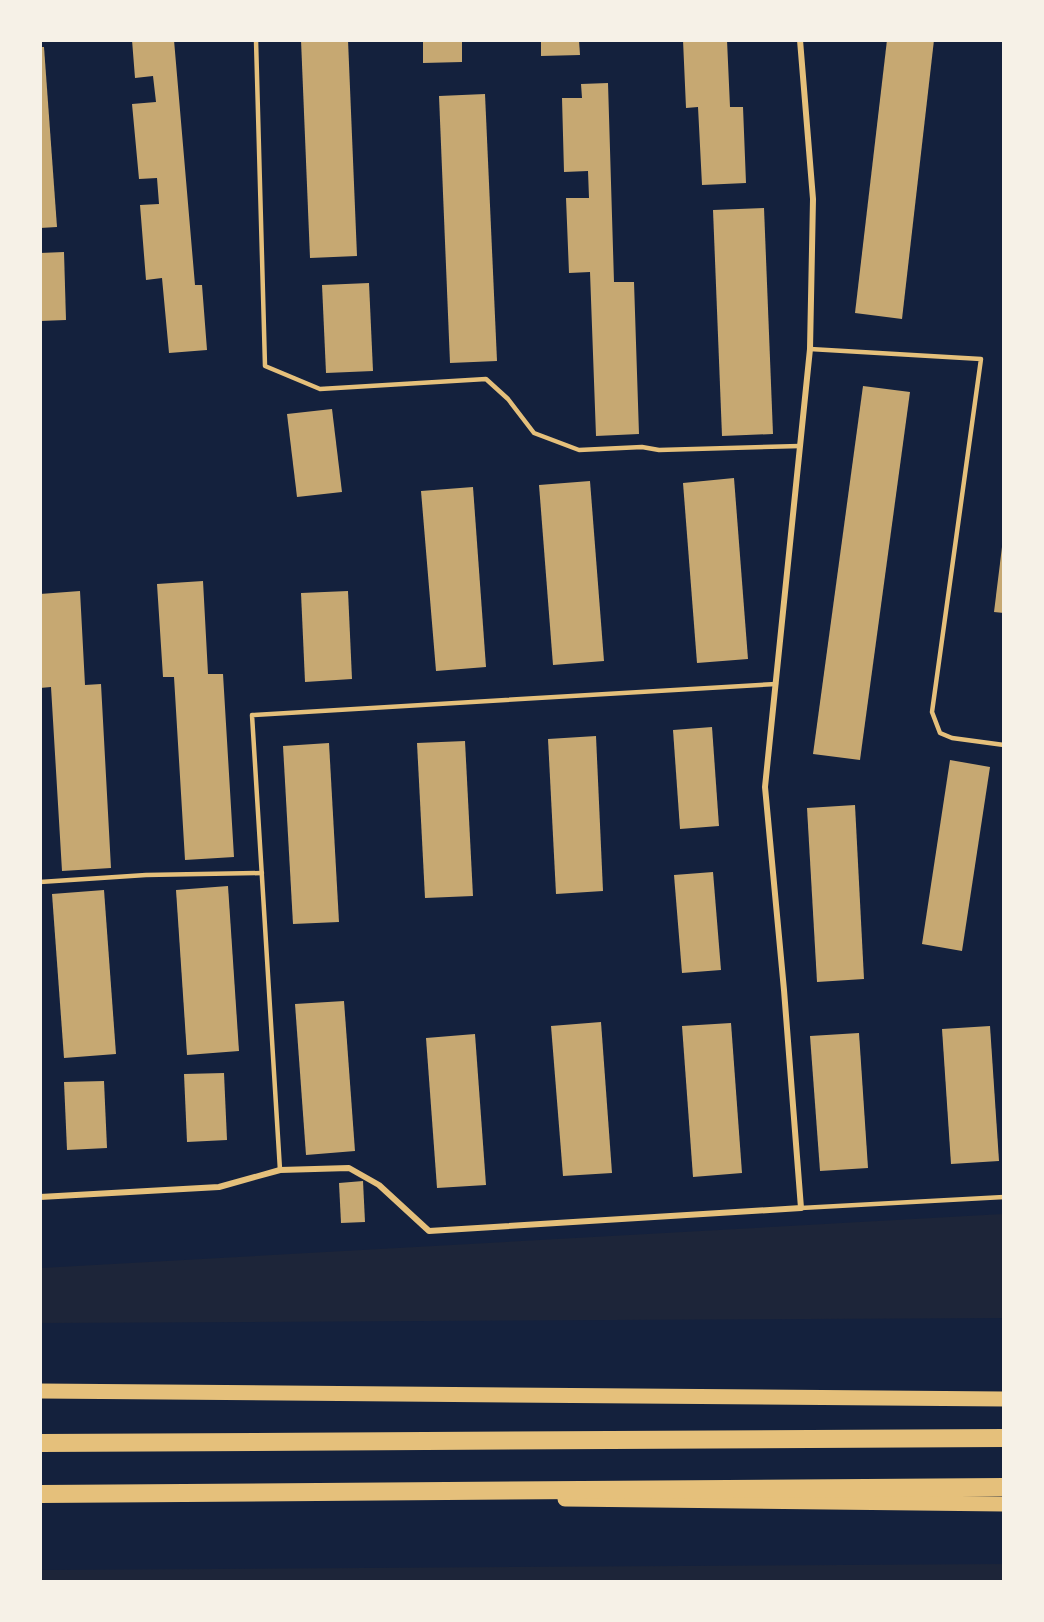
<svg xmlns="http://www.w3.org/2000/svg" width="1044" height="1622" viewBox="0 0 1044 1622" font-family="Commissioner,sans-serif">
<rect width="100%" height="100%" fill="#14213d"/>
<!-- green -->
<g fill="#1d2539">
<polygon points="1003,1214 1003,1318 41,1323 41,1268"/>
<polygon points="1003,1564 1003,1582 40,1581 41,1570"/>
</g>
<!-- building -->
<g fill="#c6a872">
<polygon points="132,40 174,40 195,285 202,285 207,350 169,353 162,278 146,280 140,205 159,204 157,178 139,179 132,104 156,102 153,76 135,78"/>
<polygon points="301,40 348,40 357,256 310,258"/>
<polygon points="423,40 462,40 462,62 423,63"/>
<polygon points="541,40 579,40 580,55 541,56"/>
<polygon points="683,40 727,40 730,107 743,107 746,183 702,185 698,107 686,108"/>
<polygon points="887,40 934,40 902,319 855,313"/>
<polygon points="40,47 44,47 57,227 40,228"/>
<polygon points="608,83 614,282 634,282 639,434 596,436 590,272 569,273 566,198 589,198 588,171 564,172 562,98 582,98 581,84"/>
<polygon points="485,94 497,361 450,363 439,96"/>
<polygon points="764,208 773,434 722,436 713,210"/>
<polygon points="64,252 66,320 40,321 40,253"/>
<polygon points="369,283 373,371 326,373 322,285"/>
<polygon points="863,386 910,392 860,760 813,754"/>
<polygon points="332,409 342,492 297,497 287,414"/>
<polygon points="734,478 748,659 697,663 683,483"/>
<polygon points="590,481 604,661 553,665 539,485"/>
<polygon points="473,487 486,667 436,671 421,491"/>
<polygon points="1002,547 1004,547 1004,613 994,612"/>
<polygon points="203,581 208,674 223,674 234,857 185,860 174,677 163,677 157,584"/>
<polygon points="80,591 85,685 101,684 111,868 62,871 51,687 40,688 40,594"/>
<polygon points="348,591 352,679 305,682 301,593"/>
<polygon points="712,727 719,826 680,829 673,730"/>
<polygon points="596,736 603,891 556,894 548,739"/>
<polygon points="465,741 473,896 425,898 417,743"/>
<polygon points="329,743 339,922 293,924 283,746"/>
<polygon points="950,760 990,767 962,951 922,944"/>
<polygon points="855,805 864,979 817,982 807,808"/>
<polygon points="713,872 721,970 682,973 674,875"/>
<polygon points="228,886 239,1051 187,1055 176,890"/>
<polygon points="104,890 116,1054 64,1058 52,894"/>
<polygon points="344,1001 355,1151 306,1155 295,1004"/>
<polygon points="601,1022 612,1173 563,1176 551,1026"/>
<polygon points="731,1023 742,1173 693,1177 682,1026"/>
<polygon points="990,1026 999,1161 951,1164 942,1029"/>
<polygon points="859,1033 868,1168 820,1171 810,1036"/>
<polygon points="475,1034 486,1185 437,1188 426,1038"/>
<polygon points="224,1073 227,1140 187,1142 184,1074"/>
<polygon points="104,1081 107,1148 67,1150 64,1082"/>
<polygon points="363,1181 365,1222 341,1223 339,1183"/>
</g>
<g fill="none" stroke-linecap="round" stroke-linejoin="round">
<!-- service -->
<g stroke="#e5c07b" stroke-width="4.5">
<polyline points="256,40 265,366 320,389 486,379 508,399 534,433 579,450 642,447 659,450 800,446"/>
<polyline points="810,349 981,359 932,712 940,733 952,738 1004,745"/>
<polyline points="40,882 146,875 262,873"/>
<polyline points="280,1170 252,715 776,684"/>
<polyline points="801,1208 1004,1197"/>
</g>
<!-- minor -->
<polyline stroke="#e5c07b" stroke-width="6" points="40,1197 219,1187 280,1170 349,1168 379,1185 429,1231 801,1208 784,990 765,787 810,349 813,199 800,40"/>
<!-- primary -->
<g stroke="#e5c07b" stroke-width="15">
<polyline points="40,1391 1004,1399"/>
<polyline points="565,1499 1004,1504"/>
</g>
<!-- motorway -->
<g stroke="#e5c07b" stroke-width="18">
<polyline points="40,1443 1004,1438"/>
<polyline points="40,1494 1004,1487"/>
</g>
</g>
<!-- border -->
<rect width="1044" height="1622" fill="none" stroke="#f6f1e7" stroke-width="84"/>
</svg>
